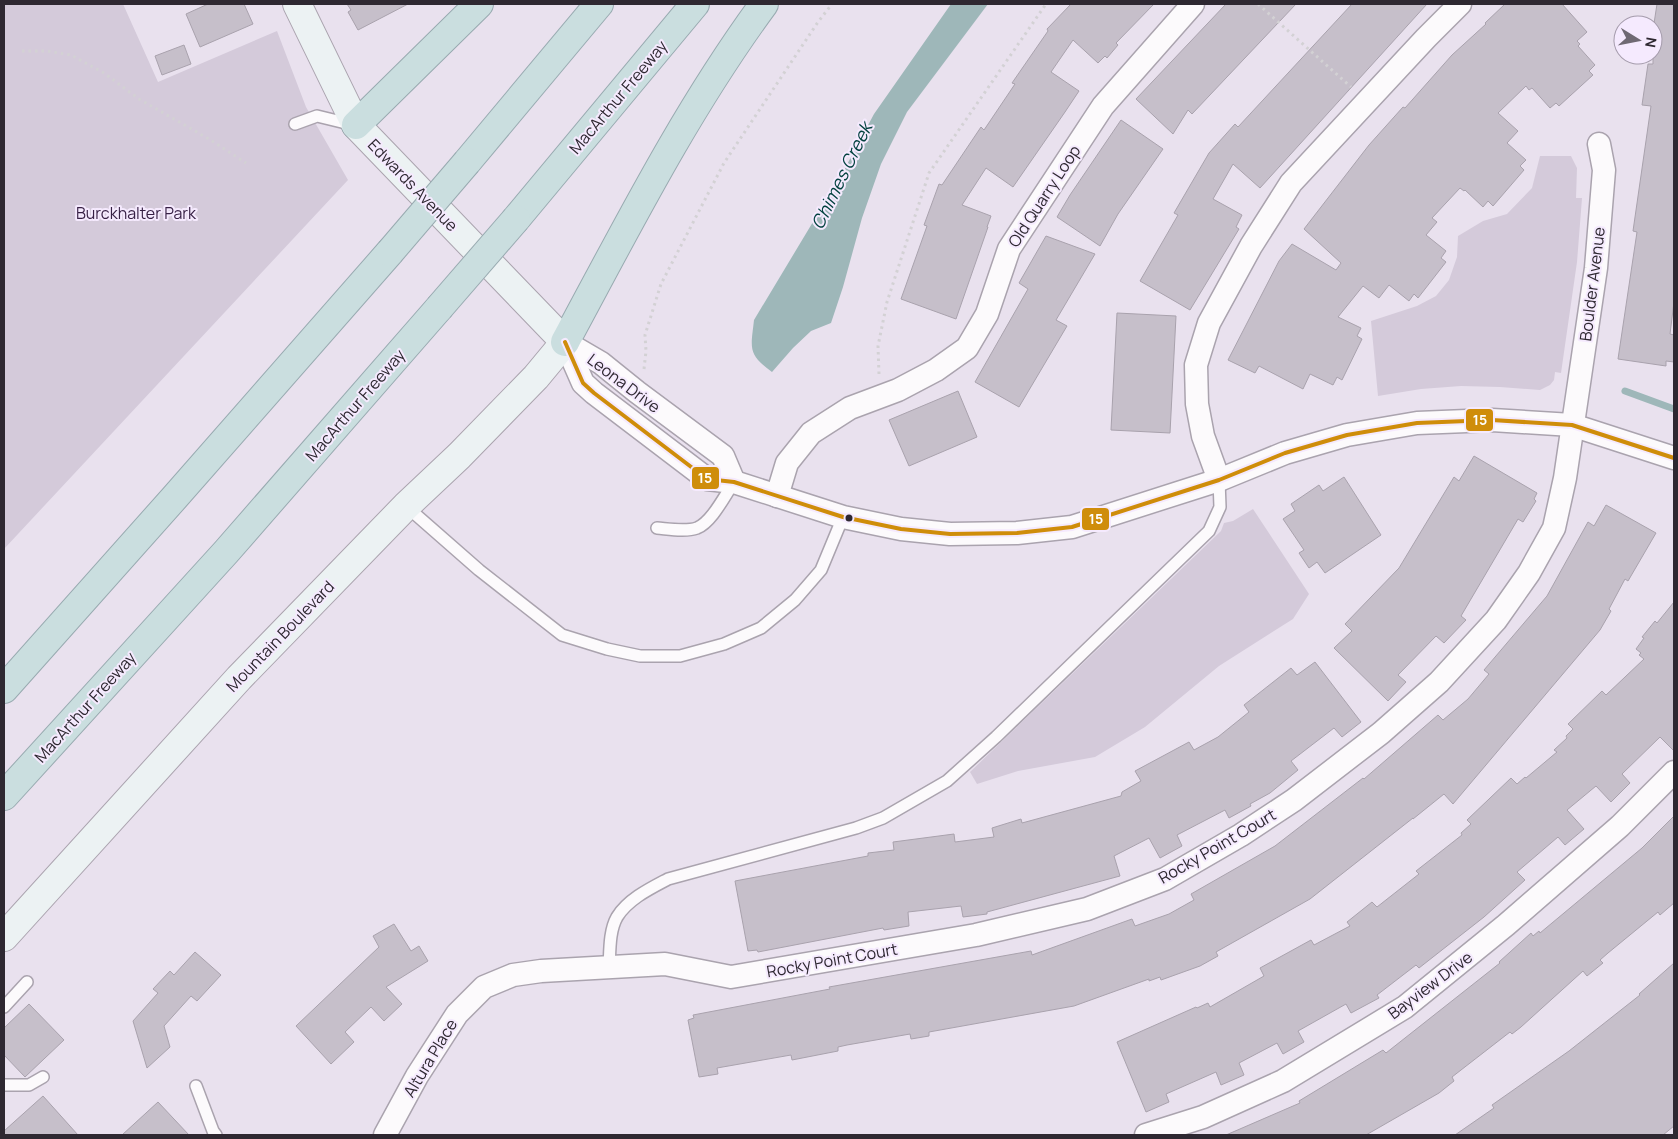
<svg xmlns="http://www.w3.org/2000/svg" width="1678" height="1139" viewBox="0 0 1678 1139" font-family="Manrope,sans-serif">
<rect width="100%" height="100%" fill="#e9e1ee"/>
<!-- green -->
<g fill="#d4cada">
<polygon points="4,4 123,4 158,82 277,31 306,107 348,180 4,549"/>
<polygon points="1540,156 1571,156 1577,168 1576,198 1582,198 1577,262 1561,373 1555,372 1554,380 1550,385 1540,390 1500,387 1461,386 1421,389 1378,396 1371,321 1417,306 1436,296 1449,280 1457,257 1458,236 1483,221 1507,214 1532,188"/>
<polygon points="1253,509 1309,594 1293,619 1219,666 1145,727 1095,757 1018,771 977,784 970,772 1221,531 1224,523 1233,521"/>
</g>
<!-- water -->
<path fill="#9eb7b9" d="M 951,4 L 988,4 L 907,112 L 881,164 L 862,218 L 843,287 L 831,323 L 811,331 L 793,348 L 772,372 C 747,354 751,348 754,320 L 843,172 L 874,114 Z"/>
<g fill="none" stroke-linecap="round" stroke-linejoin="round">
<!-- stream -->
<polyline stroke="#9eb7b9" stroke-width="7" points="1625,391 1674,409"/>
</g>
<!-- building -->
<g fill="#c6bfca" stroke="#a9a2ad">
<polygon points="208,4 244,4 253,24 200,47 186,14"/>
<polygon points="347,4 408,4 358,30 348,12 351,10"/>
<polygon points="1071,4 1154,4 1116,43 1118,45 1107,58 1105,56 1098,63 1073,40 1051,72 1079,91 1065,112 1013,187 986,168 962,205 991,216 987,227 988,227 956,319 901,299 927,226 924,225 939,184 942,185 981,127 984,130 1015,84 1012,83 1048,31 1047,29"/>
<polygon points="1226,4 1296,4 1192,114 1188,110 1173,134 1136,99"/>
<polygon points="1352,4 1427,4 1260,188 1233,164 1213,199 1242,215 1236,227 1239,229 1190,310 1140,281 1178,215 1174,213 1209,153 1235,124 1238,127"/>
<polygon points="1505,4 1562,4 1587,32 1577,41 1580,44 1578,46 1595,65 1589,71 1593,75 1559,106 1556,103 1550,108 1532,88 1529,90 1526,86 1498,113 1518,131 1507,143 1526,160 1520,166 1524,170 1493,206 1488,201 1483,207 1465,190 1464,191 1460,188 1432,218 1437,222 1426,235 1446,251 1441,258 1446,262 1418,298 1414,294 1409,301 1389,285 1379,298 1363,286 1338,317 1361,328 1357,336 1362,339 1342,380 1337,377 1333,385 1310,374 1303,389 1259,366 1255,373 1228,360 1279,261 1292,244 1336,270 1341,263 1304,229 1369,145 1403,107 1405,108 1452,55 1486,24 1485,23"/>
<polygon points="1657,4 1674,4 1674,302 1670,334 1674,335 1674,362 1666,361 1666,366 1618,359 1637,232 1633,231 1651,106 1642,105 1648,64 1653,64 1653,30"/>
<polygon points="184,45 191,64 162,75 155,56"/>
<polygon points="1121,120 1163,149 1118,214 1100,246 1057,217 1070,195"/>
<polygon points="1046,236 1095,254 1056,320 1067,326 1019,407 975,382 1028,289 1019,283"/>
<polygon points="1117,313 1176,316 1170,433 1111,430"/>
<polygon points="958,391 977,437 909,466 889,420"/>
<polygon points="1474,456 1537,493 1534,499 1536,501 1523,522 1518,519 1461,616 1466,620 1444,643 1436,636 1398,675 1406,682 1388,701 1334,648 1352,631 1345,624 1399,568 1454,477 1459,481"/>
<polygon points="1344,477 1381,535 1325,573 1317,562 1309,568 1299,553 1304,550 1283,519 1295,511 1291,504 1319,485 1323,491"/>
<polygon points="1606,505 1656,533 1628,581 1625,579 1609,609 1611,611 1600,630 1453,804 1444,794 1413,819 1413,818 1310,899 1216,952 1218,956 1200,966 1161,980 1160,977 1149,981 1149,979 1074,1006 929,1032 929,1036 911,1039 910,1034 847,1045 838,1047 838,1051 792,1060 791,1055 717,1068 718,1074 699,1077 688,1020 694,1018 693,1015 830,989 829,987 1031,951 1032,955 1132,919 1135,926 1169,914 1194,900 1191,894 1275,846 1363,778 1364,779 1438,715 1443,720 1468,699 1489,674 1484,670 1547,596 1588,522 1594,526"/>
<polygon points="1674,602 1674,751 1660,737 1622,774 1630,783 1611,802 1596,786 1567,810 1584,829 1565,845 1558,837 1517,872 1525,880 1484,917 1419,968 1416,965 1377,995 1379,998 1351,1013 1346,1004 1298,1031 1304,1042 1283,1054 1277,1043 1239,1063 1244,1075 1221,1085 1216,1072 1166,1094 1169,1102 1146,1112 1117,1042 1196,1007 1197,1008 1208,1003 1210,1007 1264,976 1260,968 1311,940 1314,945 1350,926 1347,922 1372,902 1377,907 1419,874 1416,871 1462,835 1461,833 1471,824 1467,820 1511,778 1517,784 1525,777 1526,778 1557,752 1554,750 1567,738 1566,736 1573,729 1568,724 1602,691 1606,695 1644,659 1639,655 1641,653 1636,649 1644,638 1642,637 1655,621 1657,623"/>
<polygon points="1315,662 1361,722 1342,737 1334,728 1291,761 1298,770 1270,793 1250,804 1251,806 1229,818 1225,810 1177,835 1182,846 1160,858 1149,838 1114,856 1120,876 987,912 987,914 963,917 961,906 908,912 909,926 884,930 883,928 758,952 757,950 748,951 735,881 868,856 868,853 894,850 893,842 954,834 955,842 994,837 992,828 1021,819 1022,823 1121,796 1122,792 1141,781 1135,771 1189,742 1194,750 1218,737 1249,712 1244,705 1291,668 1297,675"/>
<polygon points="1674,816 1674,903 1660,915 1658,912 1608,953 1600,960 1603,963 1587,976 1583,971 1521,1027 1512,1034 1510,1032 1452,1077 1454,1081 1439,1093 1366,1135 1226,1135 1300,1103 1299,1101 1383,1050 1386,1053 1500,963 1499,962 1531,933 1533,936 1539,931 1540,933 1642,848"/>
<polygon points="394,924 411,951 419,946 428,961 386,987 402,1004 384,1021 371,1007 345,1032 354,1042 331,1064 296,1026 379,947 373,936"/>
<polygon points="195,952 221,975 197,1001 191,996 164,1026 170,1047 147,1068 133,1021 158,993 153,989 170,971 174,975"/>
<polygon points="1674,963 1674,1126 1663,1135 1455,1135 1494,1108 1492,1105 1569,1051 1640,995 1639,994"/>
<polygon points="29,1004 64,1040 25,1077 4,1055 4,1028"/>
<polygon points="43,1096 78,1135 4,1135 4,1131"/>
<polygon points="158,1102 189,1135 122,1135"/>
</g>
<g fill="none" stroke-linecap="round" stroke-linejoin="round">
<defs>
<g id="lane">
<polyline points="295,124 317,116 354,125"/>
<polyline points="406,506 479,570 562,635 607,649 640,656 680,656 724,644 761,628 795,600 821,570 843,517"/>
<path d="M 657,528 C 669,529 686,532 697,528 C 712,522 725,495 734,482"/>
<path d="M 609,968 C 610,951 609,931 617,917 C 628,899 651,888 668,879 L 856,828 L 883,818 L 947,781 L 996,737 L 1209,531 L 1220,507 L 1219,480"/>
<polyline points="4,1007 27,982"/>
<polyline points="4,1085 29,1085 43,1077"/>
<polyline points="196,1086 213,1131 216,1135"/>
</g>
<g id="street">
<polyline points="565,342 583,383 594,393 707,479 734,482 843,517 901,529 950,534 1017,533 1072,527 1219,480 1285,453 1347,435 1417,423 1492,420 1572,425 1674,458"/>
<polyline points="565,342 601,363 637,392 723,456 734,482"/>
<polyline points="1219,480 1203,436 1197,404 1196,365 1209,323 1251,246 1291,183 1426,38 1460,4"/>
<polyline points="777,496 787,463 811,433 850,408 898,390 936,370 967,348 987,314 1009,249 1103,106 1193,4"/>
<polyline points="385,1135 417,1076 457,1014 484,987 513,975 541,971 665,964 731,977 976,935 1087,909 1165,879 1241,835 1294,800 1381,733 1439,682 1496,620 1529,573 1554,528 1565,478 1596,268 1604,170 1599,144"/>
<polyline points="1146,1135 1203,1117 1283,1081 1405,1007 1506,925 1620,826 1674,772"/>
</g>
<polyline id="secondary" points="4,937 239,678 406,506 459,456 536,377 565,342 356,125 297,4"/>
<g id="highway">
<polyline points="356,125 479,4"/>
<polyline points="467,162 599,4"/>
<polyline points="516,219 695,4"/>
<path d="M 565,342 C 627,227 686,110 764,4"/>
<polyline points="4,689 175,497 390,252"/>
<polyline points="4,796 226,552 439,308"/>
</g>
</defs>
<!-- lane casing -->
<use href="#lane" stroke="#aaa3ae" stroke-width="14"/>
<!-- street casing -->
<use href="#street" stroke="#aaa3ae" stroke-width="25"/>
<!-- secondary casing -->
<use href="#secondary" stroke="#aaa3ae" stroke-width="30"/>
<!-- highway casing -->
<use href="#highway" stroke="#98aab0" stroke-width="30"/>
<!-- path -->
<g stroke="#d3d1d4" stroke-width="3" stroke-dasharray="2.5 4" stroke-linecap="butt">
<polyline points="1258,4 1351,87"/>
<polyline points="22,51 47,51 71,55 104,73 139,99 209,139 246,163"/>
<polyline points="644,369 646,351 645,335 661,284 724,163 818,22 832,4"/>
<polyline points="879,374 878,346 887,302 929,173 1046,4"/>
</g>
<!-- lane -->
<use href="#lane" stroke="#fcfafc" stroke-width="11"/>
<!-- street -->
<use href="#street" stroke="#fcfafc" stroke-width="22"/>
<!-- secondary -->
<use href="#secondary" stroke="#ecf2f3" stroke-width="28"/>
<!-- highway -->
<use href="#highway" stroke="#cadedf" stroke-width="28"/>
<defs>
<g id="highway-bridge">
<polyline points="390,252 467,162"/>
<polyline points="439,308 516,219"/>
</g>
</defs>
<!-- highway-bridge casing -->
<use href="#highway-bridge" stroke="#98aab0" stroke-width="30" stroke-linecap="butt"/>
<!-- highway-bridge -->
<use href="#highway-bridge" stroke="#cadedf" stroke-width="28"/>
<defs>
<polyline id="bus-1" points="565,342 583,383 594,393 707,479 734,482 843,517 901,529 950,534 1017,533 1072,527 1219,480 1285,453 1347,435 1417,423 1492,420 1572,425 1674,458"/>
</defs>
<!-- bus-1 casing -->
<use href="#bus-1" stroke="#f5eafe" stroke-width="8"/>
<!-- bus-1 -->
<use href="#bus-1" stroke="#cf8d0a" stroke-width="4"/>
</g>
<!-- markers -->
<circle fill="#2e2831" stroke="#f5eafe" stroke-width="2" cx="849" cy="518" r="4.5"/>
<g text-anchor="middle" stroke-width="4" stroke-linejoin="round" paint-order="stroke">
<!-- street labels -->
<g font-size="16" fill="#2e2831" stroke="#f5eafe">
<text transform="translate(618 97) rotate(-50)" y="6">MacArthur Freeway</text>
<text transform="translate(413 185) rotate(46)" y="6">Edwards Avenue</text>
<text transform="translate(1044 196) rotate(-57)" y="6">Old Quarry Loop</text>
<text transform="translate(1592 284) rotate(-83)" y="6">Boulder Avenue</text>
<text transform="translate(624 383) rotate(37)" y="6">Leona Drive</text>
<text transform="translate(355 405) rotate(-49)" y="6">MacArthur Freeway</text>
<text transform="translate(280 636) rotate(-46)" y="6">Mountain Boulevard</text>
<text transform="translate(85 707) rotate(-48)" y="6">MacArthur Freeway</text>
<text transform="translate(1217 846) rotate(-30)" y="6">Rocky Point Court</text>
<text transform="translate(832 960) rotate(-10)" y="6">Rocky Point Court</text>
<text transform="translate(1430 985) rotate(-37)" y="6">Bayview Drive</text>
<text transform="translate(430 1058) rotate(-59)" y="6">Altura Place</text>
</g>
<!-- park labels -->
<g font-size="16" fill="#361f44" stroke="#f5eafe">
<text x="136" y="219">Burckhalter Park</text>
</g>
<!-- water labels -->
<g font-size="18" font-style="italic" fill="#03423f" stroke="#f5eafe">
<text transform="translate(842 176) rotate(-64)" y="6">Chimes Creek</text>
</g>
</g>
<g stroke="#f5eafe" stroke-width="2">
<rect x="1465" y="408" width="29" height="24" rx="5" fill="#cf8d0a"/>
<rect x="691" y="466" width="29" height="24" rx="5" fill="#cf8d0a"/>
<rect x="1081" y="507" width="29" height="24" rx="5" fill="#cf8d0a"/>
</g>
<g font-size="14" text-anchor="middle" font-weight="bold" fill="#fff">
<text x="1480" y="425">15</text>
<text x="705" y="483">15</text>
<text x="1096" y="524">15</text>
</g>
<!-- border -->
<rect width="1678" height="1139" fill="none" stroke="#2e2831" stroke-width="10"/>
<!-- north arrow -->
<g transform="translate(1638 40) rotate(100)"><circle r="24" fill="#f5eafe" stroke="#a59cac"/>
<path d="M0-4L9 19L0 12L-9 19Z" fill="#6f6973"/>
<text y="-8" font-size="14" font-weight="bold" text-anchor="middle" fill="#2e2831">N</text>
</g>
</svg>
